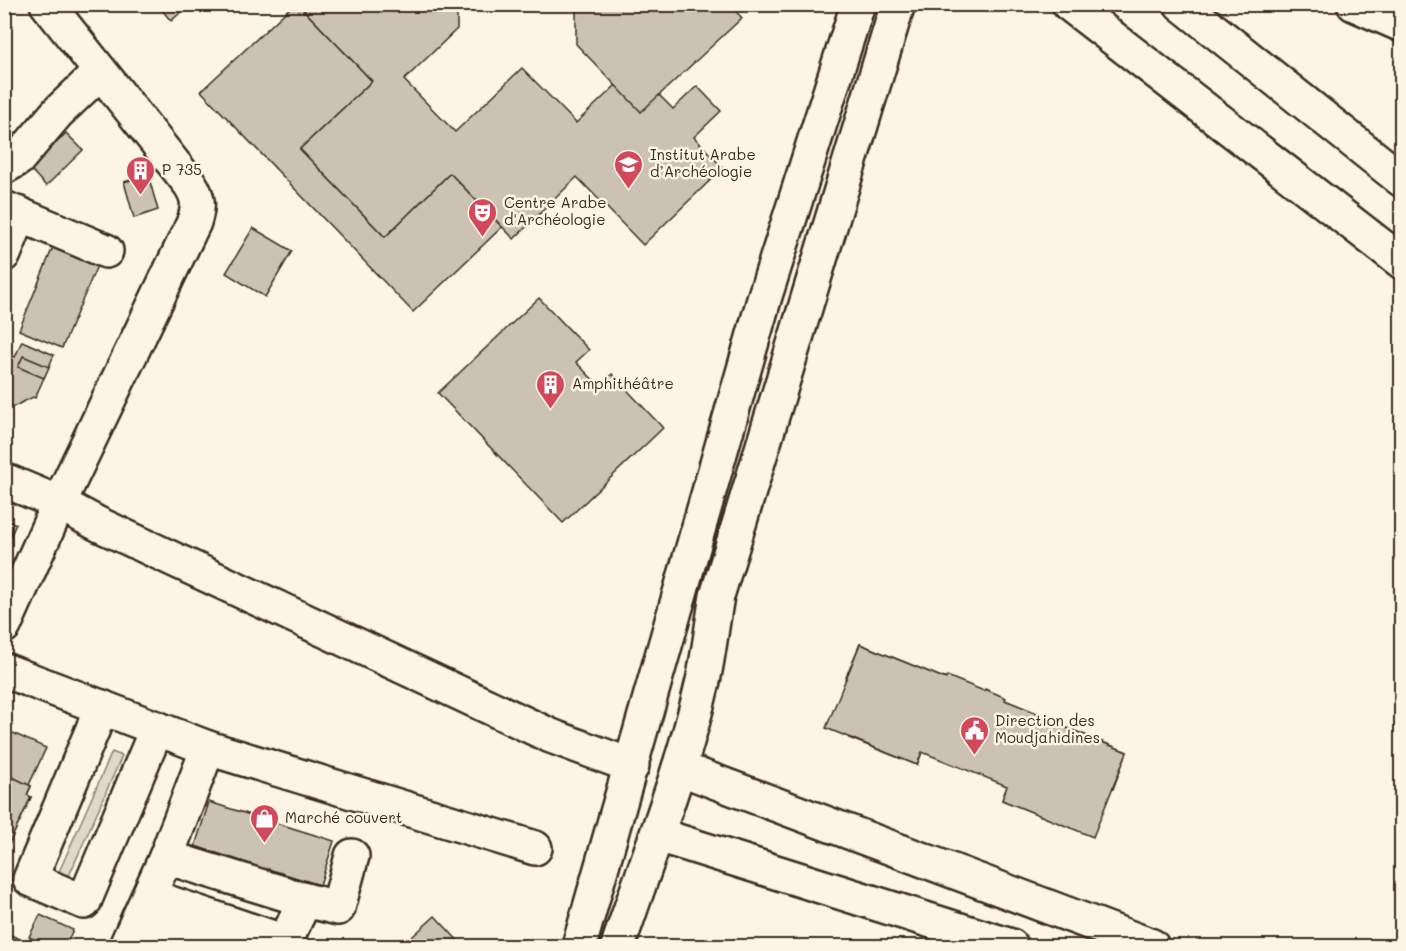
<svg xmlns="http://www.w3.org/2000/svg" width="1406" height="951" viewBox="0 0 1406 951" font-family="Mali,sans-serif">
<rect width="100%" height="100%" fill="#fcf5e5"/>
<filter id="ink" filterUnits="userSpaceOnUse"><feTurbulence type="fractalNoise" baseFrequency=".0167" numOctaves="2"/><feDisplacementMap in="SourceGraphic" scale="12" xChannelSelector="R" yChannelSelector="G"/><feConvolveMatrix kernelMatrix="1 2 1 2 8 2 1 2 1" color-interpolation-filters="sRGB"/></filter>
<g filter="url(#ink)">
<!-- green -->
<polygon fill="#e0d8c8" stroke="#8e8173" stroke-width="1.5" points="112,752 122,756 68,878 58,874"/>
<!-- building -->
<g fill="#ccc2b3" stroke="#3b2a1e" stroke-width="1.5">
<polygon points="157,4 190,4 171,21"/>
<polygon points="294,4 298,4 372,81 300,149 385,237 450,173 502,227 413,312 201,91"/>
<polygon points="298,4 457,4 457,29 404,80 455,132 522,68 576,123 616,85 640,110 657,93 673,109 697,86 721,111 694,137 723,168 643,245 577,177 514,239 450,173 385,237 300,149 372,81"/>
<polygon points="576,4 729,4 742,18 641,112 576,44"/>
<polygon points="66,133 83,150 46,186 30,169"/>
<polygon points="148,175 158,210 134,218 124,182"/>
<polygon points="253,228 292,251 265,297 226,273"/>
<polygon points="55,242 99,261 62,348 19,330"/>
<polygon points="539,298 589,350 576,362 599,386 612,374 663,428 563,523 438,393"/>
<polygon points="22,341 54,355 35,398 33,397 13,407 4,403 4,352 15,357"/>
<polygon points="23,356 49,367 44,378 18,367"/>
<polygon points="4,519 16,524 4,550"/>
<polygon points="860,644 1127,752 1113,789 1089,779 1070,827 1002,800 1021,752 936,717 917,765 849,738 869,689 845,679"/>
<polygon points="860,644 946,679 947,676 984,691 985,689 1006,698 1005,700 1042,715 1041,718 1127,752 1093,837 1002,800 1007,786 922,752 917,765 826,728"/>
<polygon points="4,729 46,748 29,785 31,786 27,795 31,797 5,852"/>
<polygon points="4,773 31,786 27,795 31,797 5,852"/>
<polygon points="4,773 31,786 27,795 31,797 5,852"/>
<polygon points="209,802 334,841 320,885 268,869 265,877 245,870 247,863 195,846"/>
<polygon points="40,915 73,930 65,946 49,946 29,937"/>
<polygon points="435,916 463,946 402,946"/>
<polygon points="4,932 35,946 4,946"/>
</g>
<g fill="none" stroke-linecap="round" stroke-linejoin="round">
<defs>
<g id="minor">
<polyline points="1069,4 1402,262"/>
<polyline points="1181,4 1402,180"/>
<polyline points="1354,4 1402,25"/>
<polyline points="4,167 18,159 57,113 100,72"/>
<polyline points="4,208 106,251"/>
<polyline points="4,254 20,214"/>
<polyline points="4,480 59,503 98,524 551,736 632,766"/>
<path d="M 4,626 L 59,503 L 194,222 C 199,206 199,198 190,184 L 47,4"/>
<polyline points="4,670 208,748 535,848"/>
<polyline points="102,707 30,879 84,902 157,728"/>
<polyline points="679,768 1152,946"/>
<polyline points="658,835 1011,946"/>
<polyline points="166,857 305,900 283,946"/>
<polyline points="149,896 285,942"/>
<polyline points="305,900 338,908 352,856"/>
<polyline points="138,920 208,946"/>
<polyline points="126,946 166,857 208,748"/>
</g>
<g id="major">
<polyline points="579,946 765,296 858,4"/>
<path d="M 618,946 C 647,859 682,772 703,681 C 709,653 712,624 717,596 L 898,4"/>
</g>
</defs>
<!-- minor casing -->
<use href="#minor" stroke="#3b2a1e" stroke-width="38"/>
<!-- major casing -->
<use href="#major" stroke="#3b2a1e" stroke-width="38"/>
<!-- minor -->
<use href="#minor" stroke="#fcf5e5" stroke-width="33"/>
<!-- major -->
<use href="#major" stroke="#fcf5e5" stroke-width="33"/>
</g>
</g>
<!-- icons -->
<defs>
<symbol id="university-pin" viewBox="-11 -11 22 30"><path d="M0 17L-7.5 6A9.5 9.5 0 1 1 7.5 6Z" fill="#d1495b" stroke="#fcf5e5"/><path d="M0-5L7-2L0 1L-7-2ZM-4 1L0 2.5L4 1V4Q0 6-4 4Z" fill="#fff"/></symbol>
<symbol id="building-pin" viewBox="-11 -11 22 30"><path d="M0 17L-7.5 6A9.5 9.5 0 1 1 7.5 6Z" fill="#d1495b" stroke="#fcf5e5"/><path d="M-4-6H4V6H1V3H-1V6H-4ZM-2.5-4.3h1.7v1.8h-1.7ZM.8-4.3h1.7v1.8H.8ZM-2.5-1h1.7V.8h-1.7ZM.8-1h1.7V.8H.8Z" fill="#fff"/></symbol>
<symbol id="theatre-pin" viewBox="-11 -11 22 30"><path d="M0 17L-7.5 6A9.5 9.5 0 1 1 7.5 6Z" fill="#d1495b" stroke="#fcf5e5"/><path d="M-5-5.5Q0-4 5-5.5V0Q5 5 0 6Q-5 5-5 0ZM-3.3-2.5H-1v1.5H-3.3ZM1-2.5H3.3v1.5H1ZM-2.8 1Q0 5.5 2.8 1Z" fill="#fff"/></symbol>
<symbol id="civic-pin" viewBox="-11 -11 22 30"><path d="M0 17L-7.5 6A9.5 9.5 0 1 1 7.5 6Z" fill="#d1495b" stroke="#fcf5e5"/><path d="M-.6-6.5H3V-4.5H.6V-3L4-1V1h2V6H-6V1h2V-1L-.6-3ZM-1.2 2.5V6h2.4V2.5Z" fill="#fff"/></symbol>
<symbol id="shop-pin" viewBox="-11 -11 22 30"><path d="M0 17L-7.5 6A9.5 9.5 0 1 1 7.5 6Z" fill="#d1495b" stroke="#fcf5e5"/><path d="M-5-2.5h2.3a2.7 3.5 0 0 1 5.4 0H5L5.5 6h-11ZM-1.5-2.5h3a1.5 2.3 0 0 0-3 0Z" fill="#fff"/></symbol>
</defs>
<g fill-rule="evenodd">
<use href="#university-pin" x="612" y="148" width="33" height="45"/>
<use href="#building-pin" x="124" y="154" width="33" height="45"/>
<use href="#theatre-pin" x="466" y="196" width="33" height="45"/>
<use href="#building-pin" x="534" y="368" width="33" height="45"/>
<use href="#civic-pin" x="958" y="714" width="33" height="45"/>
<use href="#shop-pin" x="248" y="802" width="33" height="45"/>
</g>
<g text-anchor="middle" stroke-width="5" stroke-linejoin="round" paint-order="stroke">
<!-- poi labels -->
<g font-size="15" fill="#3b2a1e" stroke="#fcf5e5" text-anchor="start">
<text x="650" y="160">Institut Arabe<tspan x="650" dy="17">d’Archéologie</tspan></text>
<text x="162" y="175">P 735</text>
<text x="504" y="208">Centre Arabe<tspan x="504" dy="17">d'Archéologie</tspan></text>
<text x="572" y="389">Amphithéâtre</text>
<text x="995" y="726">Direction des<tspan x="995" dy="17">Moudjahidines</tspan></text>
<text x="285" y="823">Marché couvert</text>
</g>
</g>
<!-- margin -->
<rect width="1406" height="951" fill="none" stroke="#fcf5e5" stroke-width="24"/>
<rect x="12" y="12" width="1382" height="927" fill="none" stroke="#3b2a1e" stroke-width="2" filter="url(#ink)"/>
</svg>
